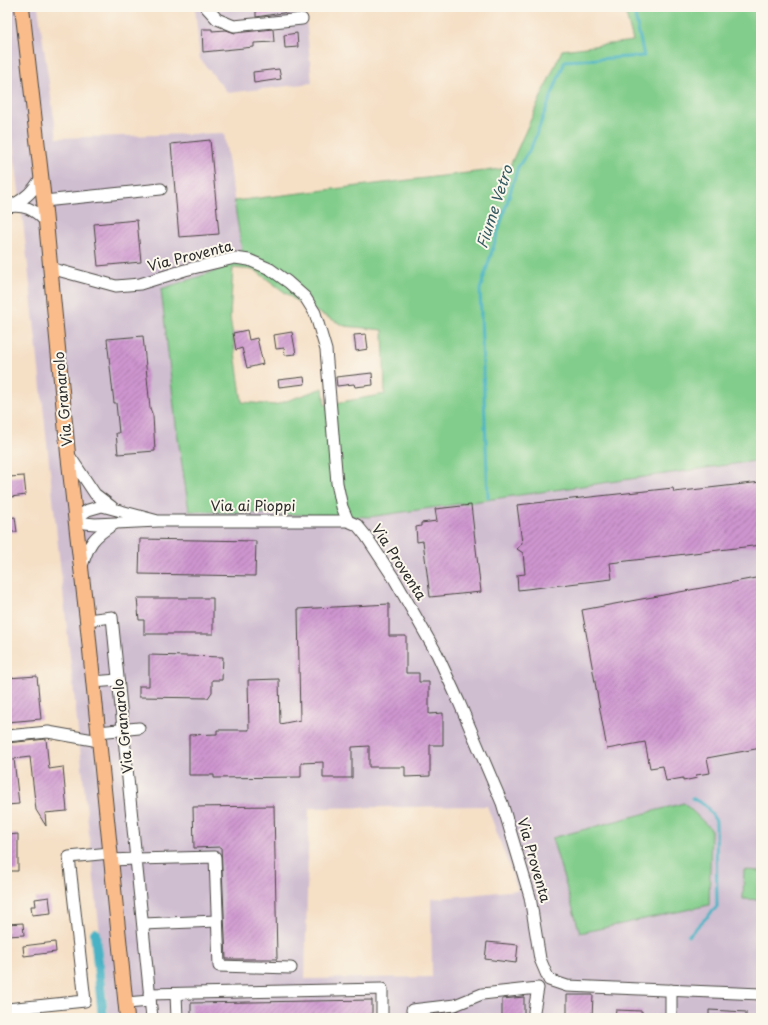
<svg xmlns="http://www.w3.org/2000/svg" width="768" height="1025" viewBox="0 0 768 1025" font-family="'Playpen Sans',sans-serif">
<defs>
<pattern id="building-hatch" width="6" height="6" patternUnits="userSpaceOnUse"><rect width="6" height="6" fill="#ce95cf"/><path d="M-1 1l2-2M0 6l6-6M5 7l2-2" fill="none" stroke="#a77aa8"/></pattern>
</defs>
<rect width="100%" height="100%" fill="#fbf7ec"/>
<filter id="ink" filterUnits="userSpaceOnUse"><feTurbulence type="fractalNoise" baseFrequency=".025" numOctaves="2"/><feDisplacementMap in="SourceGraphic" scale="8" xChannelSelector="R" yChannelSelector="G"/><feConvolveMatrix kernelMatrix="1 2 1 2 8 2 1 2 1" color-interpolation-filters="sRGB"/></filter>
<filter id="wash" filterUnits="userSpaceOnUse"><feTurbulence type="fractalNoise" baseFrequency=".012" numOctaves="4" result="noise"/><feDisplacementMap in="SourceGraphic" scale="16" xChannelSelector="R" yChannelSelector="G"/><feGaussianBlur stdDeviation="0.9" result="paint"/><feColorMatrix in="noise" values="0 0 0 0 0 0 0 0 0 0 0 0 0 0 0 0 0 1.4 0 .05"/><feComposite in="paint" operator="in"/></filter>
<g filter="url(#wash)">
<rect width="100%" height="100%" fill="#f5dfc5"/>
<!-- industrial -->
<g fill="#cfbdd0" fill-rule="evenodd">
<path d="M 7,7 L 38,7 L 57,138 L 224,133 L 242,250 L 219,270 L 161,289 L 176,425 L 189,511 L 369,517 L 761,460 L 761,1018 L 109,1018 L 24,230 L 7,97 ZM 487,806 L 518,890 L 431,899 L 432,977 L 305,979 L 309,808 Z"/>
<polygon points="195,7 305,7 312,83 228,93 200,59"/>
</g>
<!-- grass -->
<g fill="#82cd8b" stroke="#567c5b" fill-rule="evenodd">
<path d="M 624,7 L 761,7 L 761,460 L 369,517 L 189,511 L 176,425 L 161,289 L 219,270 L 242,250 L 234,201 L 509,168 L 562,50 L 633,41 ZM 233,268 L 255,270 L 299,303 L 345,326 L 383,330 L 385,394 L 325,405 L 323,388 L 275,405 L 242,402 L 230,317 Z"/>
<polygon points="684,803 711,829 709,905 580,933 552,838"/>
<polygon points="744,870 761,871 761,900 743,899"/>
</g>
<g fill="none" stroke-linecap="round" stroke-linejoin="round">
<!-- stream -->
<g stroke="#48b3c5" stroke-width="3">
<polyline points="488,497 480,290 518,167 531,148 565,61 644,56 633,7"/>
<polyline points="688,936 717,907 716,821 706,806 692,798"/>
</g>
<!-- canal -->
<polyline stroke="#48b3c5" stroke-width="10" points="95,933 103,1018"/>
</g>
<g id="blocks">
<!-- building -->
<g fill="url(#building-hatch)">
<polygon points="256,7 289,7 289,12 256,17"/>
<polygon points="202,29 212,29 212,31 226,30 235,33 273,29 274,42 254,43 254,47 203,52"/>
<polygon points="297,33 298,47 285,48 284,35"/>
<polygon points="279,69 281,79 254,83 253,72"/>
<polygon points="210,140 219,234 179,237 171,144"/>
<polygon points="137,220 141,262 98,266 94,224"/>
<polygon points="247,330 249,340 257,338 263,364 247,368 242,348 236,350 233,333"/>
<polygon points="292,332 296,354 285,355 284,348 276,349 274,335"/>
<polygon points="366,334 368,349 356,351 354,335"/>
<polygon points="143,336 150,408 153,416 155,451 118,454 116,433 119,433 116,403 114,403 107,339"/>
<polygon points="372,373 373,385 355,387 354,384 337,386 336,377"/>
<polygon points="304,377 305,384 279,387 278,380"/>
<polygon points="24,476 26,495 11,497 9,477"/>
<polygon points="761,482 761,545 610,563 612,579 518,590 517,575 525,574 523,553 517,549 522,543 517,505 673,488 674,492"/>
<polygon points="471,505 481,592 430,597 423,541 417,542 416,527 421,526 421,523 437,521 435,509"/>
<polygon points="15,517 17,532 7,532 7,518"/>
<polygon points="140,539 256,541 255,576 139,574"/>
<polygon points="761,577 761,748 707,758 710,773 696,775 697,778 683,781 683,778 666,781 663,766 650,768 645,742 607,749 582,610"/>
<polygon points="137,598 213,598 213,634 144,634 144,620 139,620"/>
<polygon points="389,604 389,636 406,636 406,673 419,673 419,682 429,682 429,714 443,713 443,745 430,745 430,776 405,777 405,767 369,767 369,746 352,747 352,778 323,778 323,762 301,763 301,777 214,778 214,775 189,775 189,735 217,734 217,730 249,730 248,680 279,679 280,724 300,720 298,609"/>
<polygon points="149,655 223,657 222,680 212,680 212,692 208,698 139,697 139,686 149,686"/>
<polygon points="37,676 41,719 7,722 7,678"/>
<polygon points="46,739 49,769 63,767 67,811 45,813 46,826 36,810 30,757 14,759 19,804 7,805 7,743"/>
<polygon points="274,806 277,959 226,959 221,847 194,848 193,807"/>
<polygon points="18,834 18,871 7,871 7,835"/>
<polygon points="49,897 51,913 32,915 31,906 36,906 35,899"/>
<polygon points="23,923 24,935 7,936 7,924"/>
<polygon points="55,942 56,952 24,956 23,946"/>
<polygon points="487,942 518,945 516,963 485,959"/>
<polygon points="567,995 593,995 592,1018 567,1018"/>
<polygon points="524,997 524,1018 502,1018 502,999"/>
<polygon points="372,1000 372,1018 191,1018 191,1003"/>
<polygon points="616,1010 642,1011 642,1018 615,1018"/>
<polygon points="709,1010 746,1012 746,1018 709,1018"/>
<polygon points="459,1011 459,1018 430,1018 430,1015"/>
</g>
</g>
</g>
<g filter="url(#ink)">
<use href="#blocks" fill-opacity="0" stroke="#494642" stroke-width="1"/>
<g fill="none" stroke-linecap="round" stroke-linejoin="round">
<defs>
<g id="minor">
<polyline points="206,7 217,19 234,26 302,19"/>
<polyline points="44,201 161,189"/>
<path d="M 13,205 C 26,198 33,191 41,178"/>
<path d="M 7,207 C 24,204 34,209 45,221"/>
<polyline points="50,268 116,286 140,284 185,270 235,258 249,260 270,269 288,282 305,297 315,313 326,350 337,483 342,507 348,521 357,525 366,536 395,580 437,654 459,702 502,803 530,897 540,959 549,980 567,986 761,994"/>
<polyline points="69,455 95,494 112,507"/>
<polyline points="158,521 102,506 88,510 75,519 85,523 95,524 158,521 348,521"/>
<path d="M 82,566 C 89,543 93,537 114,524"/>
<polyline points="87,620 112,617 136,859 111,860"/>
<polyline points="93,682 118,680"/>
<polyline points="98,732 139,728"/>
<polyline points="7,736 48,732 99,741"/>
<polyline points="143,924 217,921"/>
<polyline points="149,994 382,989 382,1018"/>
<polyline points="176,994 177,1018"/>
<polyline points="126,1003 150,1001"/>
<polyline points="7,1009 85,1001 69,857 110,853"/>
<polyline points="412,1010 455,1005 482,994 538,988 534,1011 535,1018"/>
<polyline points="152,1018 136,859 215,857 219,966 291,968"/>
<polyline points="671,1018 671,990"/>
</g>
<polyline id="major" points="22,7 44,201 68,454 87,620 127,1018"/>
</defs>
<!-- minor casing -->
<use href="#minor" stroke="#494642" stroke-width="13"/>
<!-- major casing -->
<use href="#major" stroke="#494642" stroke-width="16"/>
<!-- minor -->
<use href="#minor" stroke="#fff" stroke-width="11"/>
<!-- major -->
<use href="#major" stroke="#f9bc8a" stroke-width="14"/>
</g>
</g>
<g text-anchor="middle" stroke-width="4" stroke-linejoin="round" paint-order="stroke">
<!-- street labels -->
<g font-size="14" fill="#2b2b2b" stroke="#fbf7ec">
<text transform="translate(190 256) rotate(-14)" y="5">Via Proventa</text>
<text transform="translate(63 399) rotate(-95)" y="5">Via Granarolo</text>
<text x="253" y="511">Via ai Pioppi</text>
<text transform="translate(399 562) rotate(57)" y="5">Via Proventa</text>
<text transform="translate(123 726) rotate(-96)" y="5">Via Granarolo</text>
<text transform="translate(534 860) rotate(74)" y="5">Via Proventa</text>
</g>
<!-- water labels -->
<g font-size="15" font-style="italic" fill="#355b61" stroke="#fbf7ec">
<text transform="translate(495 207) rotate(-72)" y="5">Fiume Vetro</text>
</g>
</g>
<!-- margin -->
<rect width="768" height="1025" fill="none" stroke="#fbf7ec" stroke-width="24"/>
</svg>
